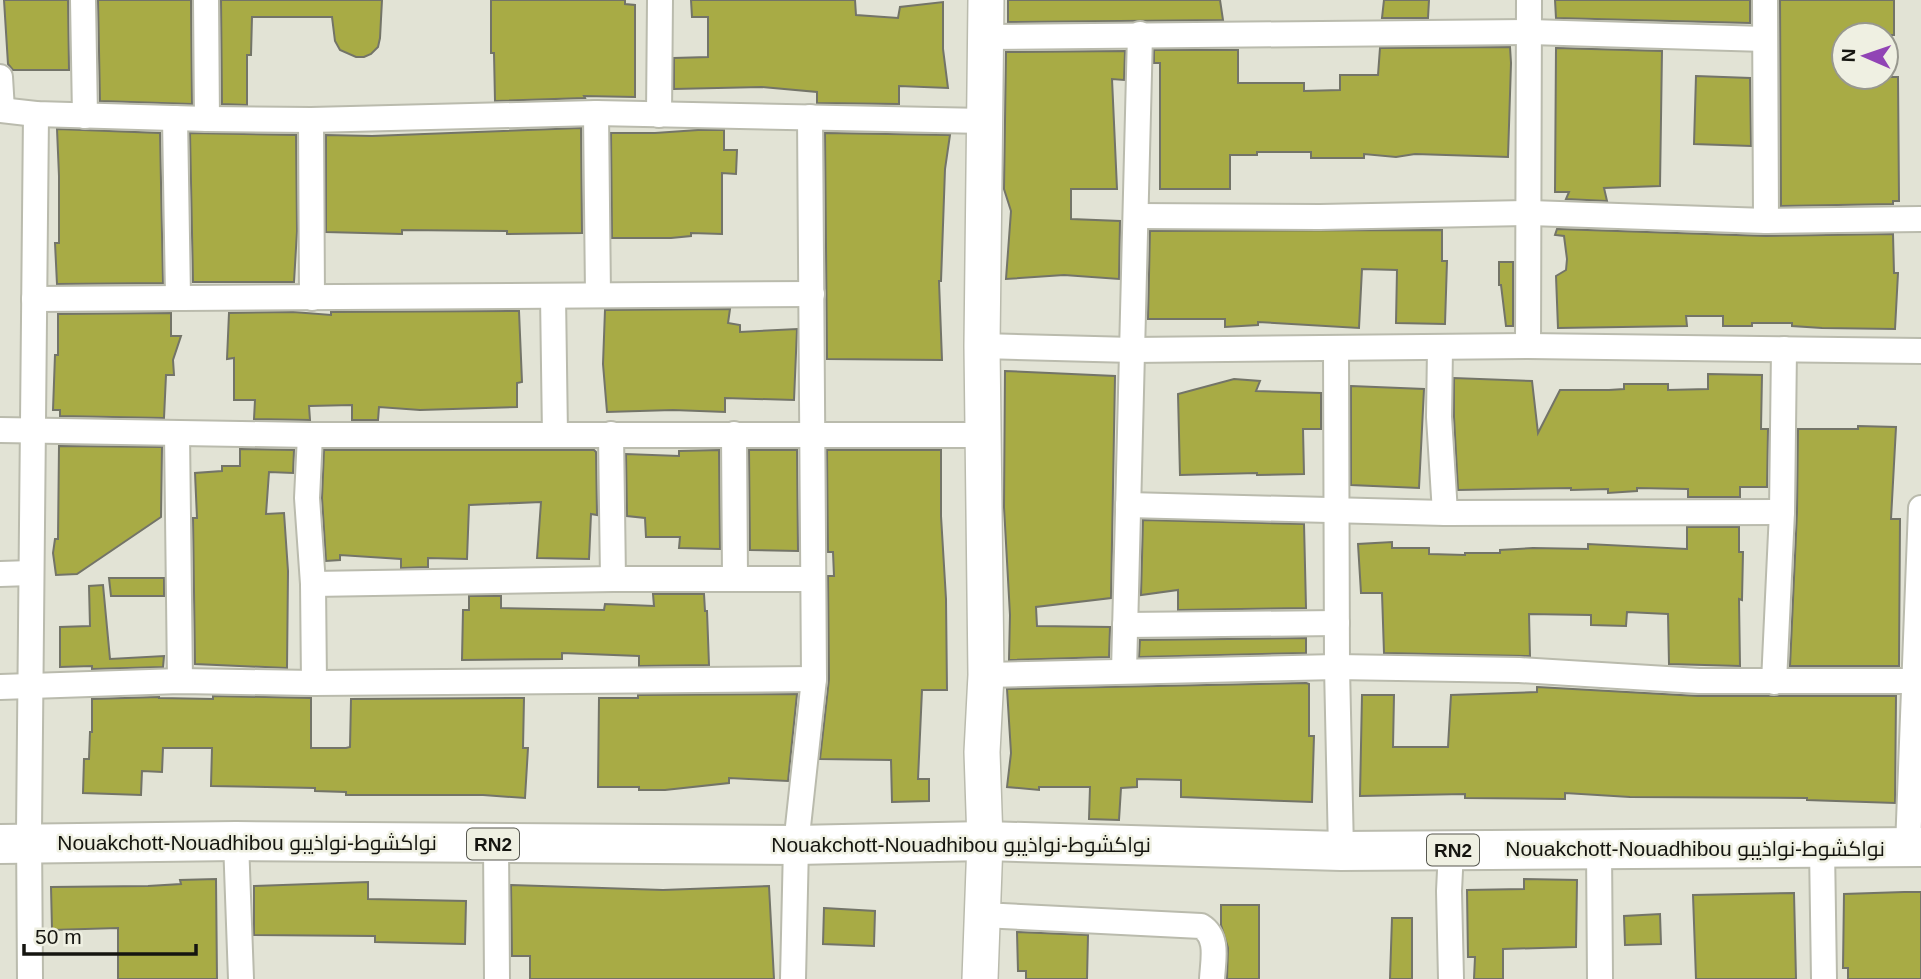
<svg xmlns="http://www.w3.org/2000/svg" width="1921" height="979" viewBox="0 0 1921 979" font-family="Helvetica,Cairo,sans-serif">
<rect width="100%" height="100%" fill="#e2e3d5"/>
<!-- building -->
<g fill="#a8ab45" stroke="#737468" stroke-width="2">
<polygon points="4,0 68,0 69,70 13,70 8,64"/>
<polygon points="98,0 191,0 192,104 100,101"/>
<polygon points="221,0 382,0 380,38 378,47 371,54 364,57 356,57 340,50 335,41 332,17 252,17 251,55 247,55 247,105 222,104"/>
<polygon points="491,0 625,0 625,4 635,5 635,97 584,96 585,98 495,101 494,53 491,53"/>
<polygon points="691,0 855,0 856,15 898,18 900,7 943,2 943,49 948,88 899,86 899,104 817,103 817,92 762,87 674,89 674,58 708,57 708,17 692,17"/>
<polygon points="1008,0 1220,0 1223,20 1008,22"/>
<polygon points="1384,0 1429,0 1428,18 1382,18"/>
<polygon points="1555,0 1750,0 1750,23 1556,18"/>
<polygon points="1780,0 1894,0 1894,35 1844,35 1844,77 1898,77 1899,201 1893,201 1893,204 1781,206"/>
<polygon points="1510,47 1511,63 1508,157 1415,154 1396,157 1364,154 1364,158 1311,158 1311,152 1257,152 1257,155 1230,155 1230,189 1160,189 1160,63 1154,63 1154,50 1238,50 1238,83 1304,83 1304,91 1340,90 1340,75 1378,75 1380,48"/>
<polygon points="1556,48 1662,51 1660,186 1604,188 1607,201 1566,199 1569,192 1555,192"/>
<polygon points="1125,51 1124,80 1112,79 1117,189 1071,189 1071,219 1120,221 1119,279 1064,275 1006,279 1011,211 1004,189 1006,52"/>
<polygon points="1696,76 1750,78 1751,146 1694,144"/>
<polygon points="581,128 582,233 507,234 507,231 402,230 402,234 326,232 326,135 372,136"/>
<polygon points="57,129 160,133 163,283 57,284 55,243 59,243 59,176"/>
<polygon points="698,130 724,130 724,150 737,150 736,174 722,173 722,234 691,233 691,236 671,238 612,238 611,133 655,133"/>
<polygon points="190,133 296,135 297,231 294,282 193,282"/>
<polygon points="825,133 950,135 945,169 941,281 939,281 942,360 827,359"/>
<polygon points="1557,229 1766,236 1893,234 1894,273 1898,273 1895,329 1822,328 1792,326 1792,323 1752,323 1752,326 1723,326 1723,316 1686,316 1687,326 1558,328 1556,276 1566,270 1567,259 1564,236 1555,235"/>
<polygon points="1442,230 1442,261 1447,261 1445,324 1396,323 1397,270 1362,269 1359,328 1258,322 1258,325 1225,327 1225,319 1148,319 1150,231"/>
<polygon points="1499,262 1513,262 1513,326 1506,326 1501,285 1499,285"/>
<polygon points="730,309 728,323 740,325 740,332 797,329 794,400 725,398 725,412 673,410 607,412 603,364 605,310"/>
<polygon points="519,311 522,382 517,383 517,407 420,410 379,407 378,420 352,420 352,405 309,406 310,420 254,419 255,400 234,400 234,358 227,359 229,313 293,312 331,315 331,312"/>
<polygon points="171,313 171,336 181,336 173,360 174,375 166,375 164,418 60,416 60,410 53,410 55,355 58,355 58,314"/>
<polygon points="1005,371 1115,376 1111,598 1036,607 1037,626 1110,627 1109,657 1009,660 1010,615 1004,507"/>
<polygon points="1708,374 1762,375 1761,429 1768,429 1767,487 1740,487 1740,497 1688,497 1688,489 1637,488 1637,491 1608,493 1608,489 1571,490 1571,488 1458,490 1454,417 1454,378 1532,381 1538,433 1560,390 1609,390 1624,389 1624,384 1668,384 1668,390 1708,389"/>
<polygon points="1234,379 1260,381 1256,391 1321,393 1321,429 1303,429 1304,474 1257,475 1257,473 1180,475 1178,394"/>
<polygon points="1351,386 1424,389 1419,488 1351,485"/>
<polygon points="1858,426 1896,427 1891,519 1900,519 1899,666 1790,666 1797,512 1798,429 1858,429"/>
<polygon points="59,446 162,447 161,517 77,574 56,575 53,553 55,539 58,539"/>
<polygon points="240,449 294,450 293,473 269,472 266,514 284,513 288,571 287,668 195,664 193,518 197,518 195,473 222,471 222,466 240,466"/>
<polygon points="324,450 594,450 596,452 597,515 591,514 589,559 537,558 541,502 469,505 467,559 428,558 428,567 401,568 401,559 340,555 340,560 326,561 322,498"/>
<polygon points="719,450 720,549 679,548 680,537 646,537 645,518 627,516 626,454 679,456 679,451"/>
<polygon points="749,450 797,450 798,551 750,550"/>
<polygon points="827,450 941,450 941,516 946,599 947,690 922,690 918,779 929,779 929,801 892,802 891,760 820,759 829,679 828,576 834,576 833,552 828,552"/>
<polygon points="1143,520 1304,524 1306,608 1178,610 1178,590 1141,595"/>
<polygon points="1687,527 1739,527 1739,552 1743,552 1742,600 1739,599 1740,666 1669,664 1668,614 1627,612 1626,626 1591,625 1591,615 1529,614 1530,656 1384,653 1382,593 1361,593 1358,544 1392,542 1392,548 1429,548 1429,554 1465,555 1465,553 1500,553 1500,550 1533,548 1588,549 1588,544 1687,549"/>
<polygon points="109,578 164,578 164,596 111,596"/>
<polygon points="103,585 110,659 164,656 163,667 92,669 92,666 60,667 60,627 90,626 89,586"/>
<polygon points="653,594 704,594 705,611 707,611 709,665 639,666 639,656 562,653 562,659 462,660 463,610 469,610 469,596 501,596 501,608 604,610 605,604 654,606"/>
<polygon points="1306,638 1306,653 1139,657 1140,640"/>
<polygon points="1306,683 1309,684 1309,736 1314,736 1312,802 1181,797 1181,780 1137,779 1137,787 1121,788 1119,820 1089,819 1090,787 1039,787 1039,790 1007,787 1011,753 1007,689"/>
<polygon points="1537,687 1698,696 1896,696 1895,803 1807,800 1807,798 1630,797 1565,793 1565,799 1465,798 1465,794 1360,796 1362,695 1394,695 1393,747 1448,747 1451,695 1537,692"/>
<polygon points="797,694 788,781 729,778 729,783 665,790 639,790 639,787 598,787 599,698 638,698 638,695"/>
<polygon points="213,696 311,698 311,748 346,748 350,747 351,699 524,698 523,748 528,748 525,798 483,795 346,795 346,792 315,791 315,788 211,786 212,748 163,748 162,772 142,771 141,795 83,793 84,759 89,759 90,732 92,732 92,699 159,697 159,698 213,699"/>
<polygon points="216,879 217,979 118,979 118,928 52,930 51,887 148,886 181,884 180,880"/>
<polygon points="1524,879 1577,880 1576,947 1503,949 1503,979 1474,979 1475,957 1468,957 1467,890 1524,889"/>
<polygon points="368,882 368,899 466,901 465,944 375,942 375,936 254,935 254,886"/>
<polygon points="511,885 663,890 769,886 774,979 530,979 530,956 512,956"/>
<polygon points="1904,892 1921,892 1921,979 1848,979 1848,968 1843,968 1844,894"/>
<polygon points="1794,893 1796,979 1696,979 1693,895"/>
<polygon points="1221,905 1259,905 1259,979 1227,979 1228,948 1221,925"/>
<polygon points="824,908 875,911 874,946 823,944"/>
<polygon points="1660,914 1661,944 1625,945 1624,916"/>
<polygon points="1392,918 1412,918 1412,979 1390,979"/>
<polygon points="1017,932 1088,935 1087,979 1026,979 1026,971 1018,971"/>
</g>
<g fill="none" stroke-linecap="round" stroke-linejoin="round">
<defs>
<g id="street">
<polyline points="83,0 85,116"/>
<polyline points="206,0 207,119"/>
<polyline points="1765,0 1766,221"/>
<polyline points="985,37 1530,32 1765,39"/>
<polyline points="0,77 2,110"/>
<polyline points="0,110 36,114 207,119 311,120 596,113 985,121"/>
<polyline points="596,113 598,295"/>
<polyline points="659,115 660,0"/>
<polyline points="175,118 178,297"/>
<polyline points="311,120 312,298"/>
<polyline points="1136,216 1320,217 1530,213 1766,221 1921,219"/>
<polyline points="553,296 555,435"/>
<polyline points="34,299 812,294"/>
<polyline points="982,346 1133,350 1528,346 1921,351"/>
<polyline points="1528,346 1529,0"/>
<polyline points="1336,348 1337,667 1341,851"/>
<polyline points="1440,348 1439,417 1445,513"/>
<polyline points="0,430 310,435 983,435"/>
<polyline points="177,433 180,681"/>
<polyline points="611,434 613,579 812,579"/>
<polyline points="734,434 735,578"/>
<polyline points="310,435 307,498 313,584 613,579"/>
<polyline points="1128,505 1445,513 1782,512"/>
<polyline points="0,574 31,573"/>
<polyline points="313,584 314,683"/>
<polyline points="1125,625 1337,623"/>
<polyline points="1124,671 1140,34"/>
<polyline points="986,675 1337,667 1519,670 1699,681 1914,681"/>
<polyline points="1774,682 1782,512 1784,349"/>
<polyline points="0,687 180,681 314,683 814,679"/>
<polyline points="236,841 241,979"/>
<polyline points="496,844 497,979"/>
<polyline points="1908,847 1921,508"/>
<polyline points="1599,848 1600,979"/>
<polyline points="1822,848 1824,979"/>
<path d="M 982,915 L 1201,926 C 1219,937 1213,960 1212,979"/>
<polyline points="30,979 29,832 36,114"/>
<polyline points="793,979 796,845 814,679 810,117"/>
<polyline points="1451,979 1449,891 1451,850"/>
</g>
<polyline id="secondary" points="980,979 985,841 982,752 986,675 982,346 986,0"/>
<polyline id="highway" points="0,844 236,841 796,845 985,841 1341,851 1921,847"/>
</defs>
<!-- street casing -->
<use href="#street" stroke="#babbad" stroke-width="28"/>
<!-- secondary casing -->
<use href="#secondary" stroke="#babbad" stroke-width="38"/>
<!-- highway casing -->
<use href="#highway" stroke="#babbad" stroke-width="42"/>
<!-- street -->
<use href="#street" stroke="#fff" stroke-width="24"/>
<!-- secondary -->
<use href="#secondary" stroke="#fff" stroke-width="35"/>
<!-- highway -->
<use href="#highway" stroke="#fff" stroke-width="38"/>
</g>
<g text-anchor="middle" stroke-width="5" stroke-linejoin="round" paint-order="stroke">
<!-- shield labels -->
<g fill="#eff0e2" stroke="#56574f" stroke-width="2">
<rect x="467" y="828.5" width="52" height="31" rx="5"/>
<rect x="1427" y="834.5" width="52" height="31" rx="5"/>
</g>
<g font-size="19" font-weight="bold" fill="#151510">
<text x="493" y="851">RN2</text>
<text x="1453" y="857">RN2</text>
</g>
<!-- street labels -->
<g font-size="21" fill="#151510" stroke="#eff0e2">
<text x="247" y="850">Nouakchott-Nouadhibou نواكشوط-نواذيبو</text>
<text x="961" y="852">Nouakchott-Nouadhibou نواكشوط-نواذيبو</text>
<text x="1695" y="856">Nouakchott-Nouadhibou نواكشوط-نواذيبو</text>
</g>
</g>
<!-- north arrow -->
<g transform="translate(1865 56) rotate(272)"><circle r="33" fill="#eff0e2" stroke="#98988e" stroke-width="2"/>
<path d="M0-5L12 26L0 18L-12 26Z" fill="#9144b5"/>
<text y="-10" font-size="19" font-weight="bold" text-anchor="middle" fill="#151510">N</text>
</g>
<!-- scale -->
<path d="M24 944v10h172v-10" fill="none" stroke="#151510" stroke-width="3.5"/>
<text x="35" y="944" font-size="21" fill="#151510" stroke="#eff0e2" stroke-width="5" paint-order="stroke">50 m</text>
</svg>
